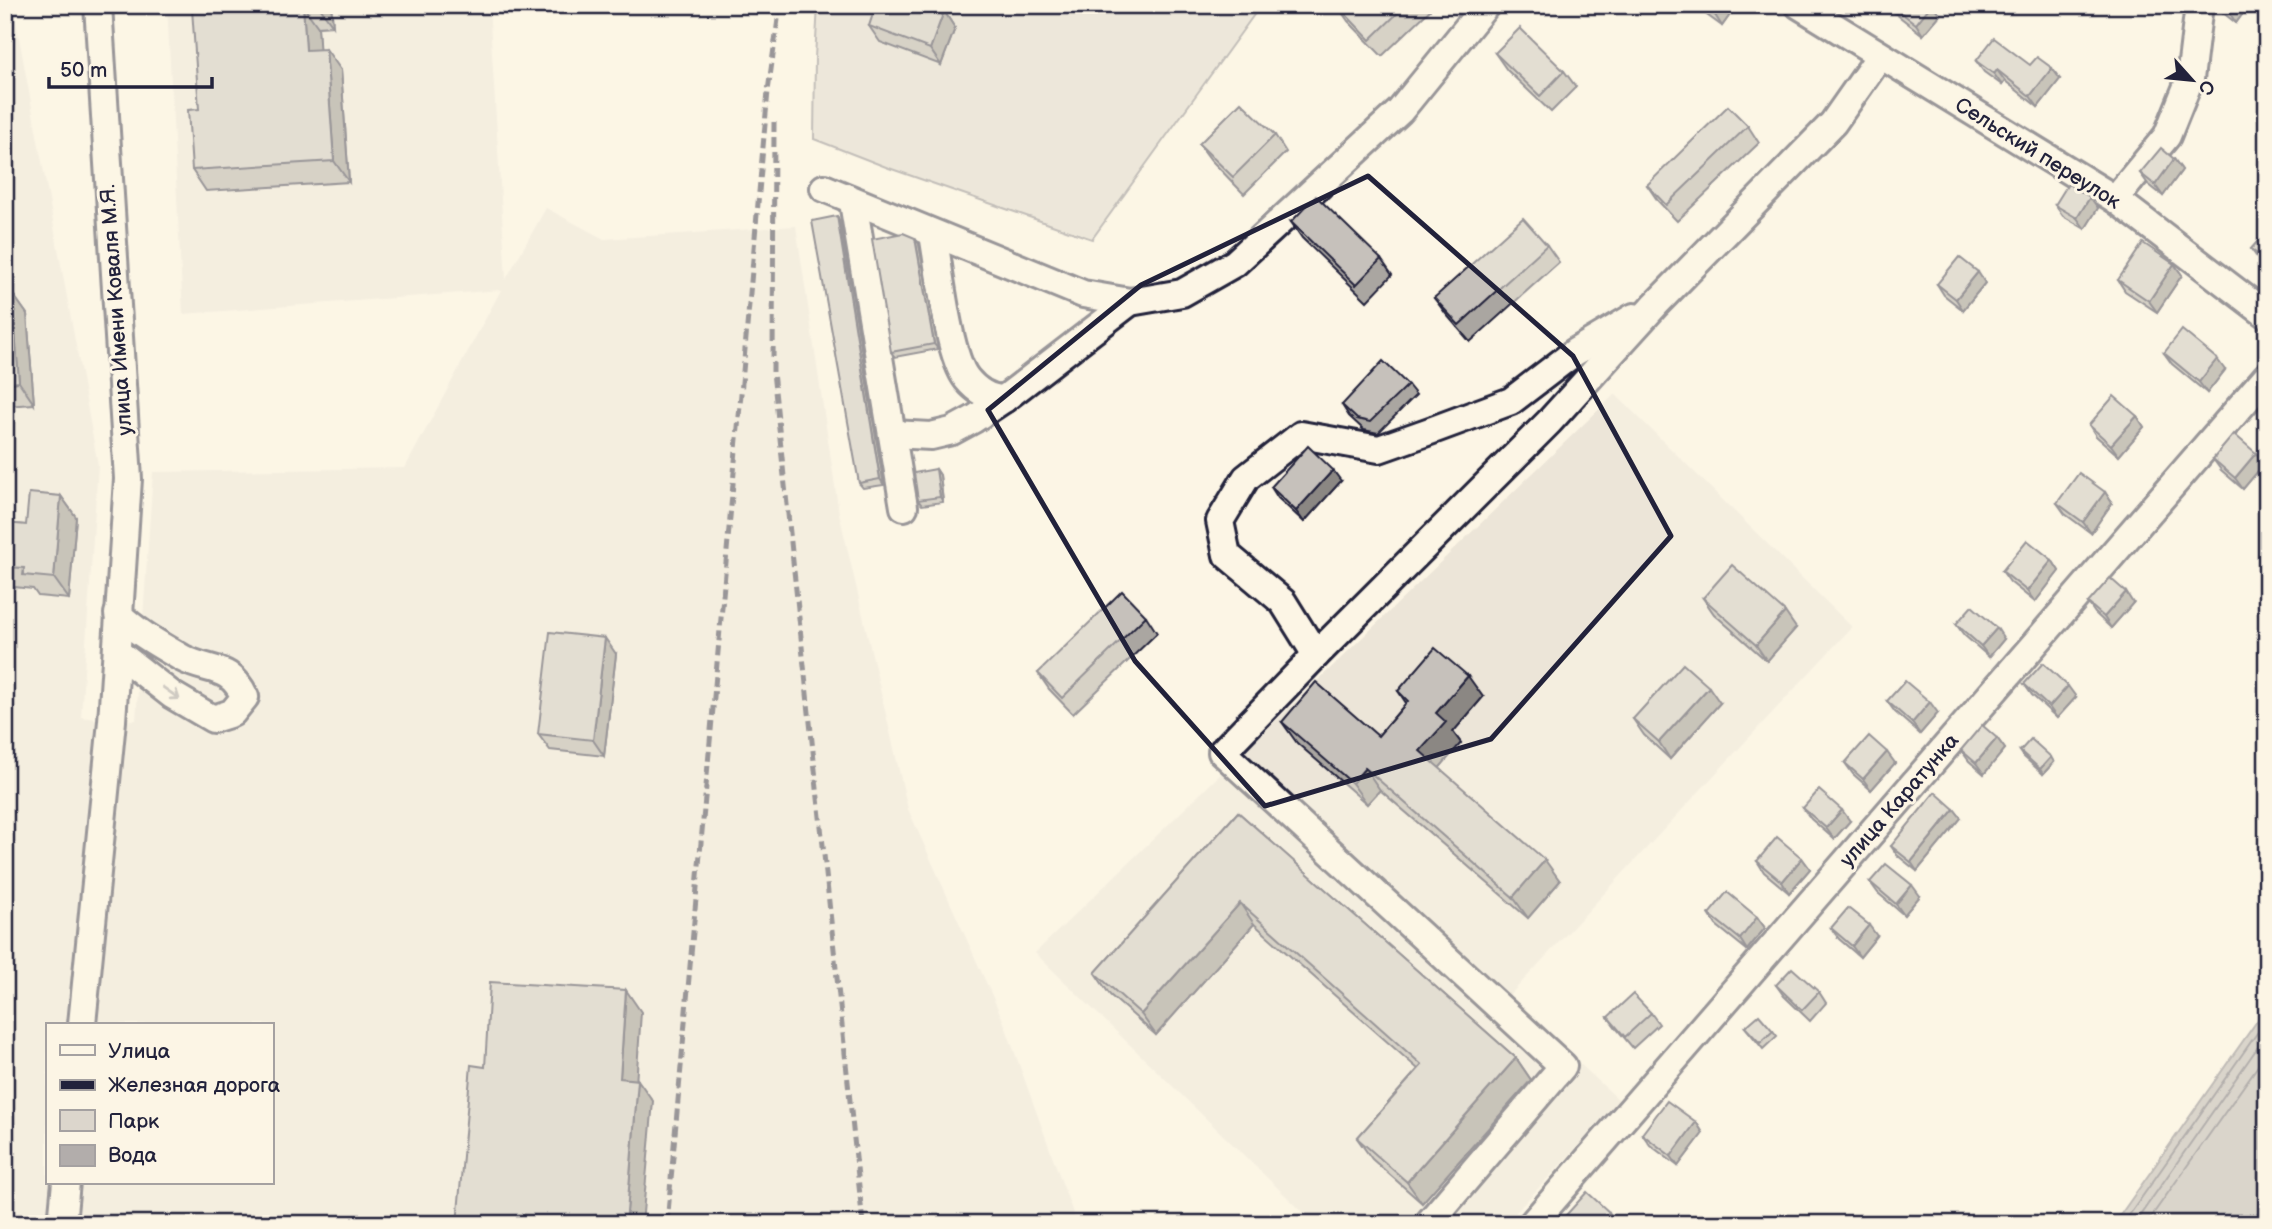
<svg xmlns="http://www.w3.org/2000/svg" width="2272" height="1229" viewBox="0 0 2272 1229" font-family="'Balsamiq Sans',sans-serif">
<rect width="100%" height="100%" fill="#fcf5e5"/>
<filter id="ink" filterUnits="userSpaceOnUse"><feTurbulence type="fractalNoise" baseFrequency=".0143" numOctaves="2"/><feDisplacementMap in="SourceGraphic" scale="14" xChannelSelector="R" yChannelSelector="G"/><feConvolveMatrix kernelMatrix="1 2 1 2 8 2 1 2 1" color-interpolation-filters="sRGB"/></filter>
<g filter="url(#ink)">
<!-- built -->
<g fill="#ece5d8" fill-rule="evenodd">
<path d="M 5,5 L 13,5 L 98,465 L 81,717 L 112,721 L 136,720 L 153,472 L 405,468 L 501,290 L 183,314 L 167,5 L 489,5 L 506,279 L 546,208 L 604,239 L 796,226 L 839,513 L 908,809 L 1003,1020 L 1077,1224 L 5,1224 ZM 47,1024 L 271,1024 L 271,1182 L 47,1182 Z"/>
<polygon points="1615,394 1852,627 1508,997 1620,1101 1505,1224 1315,1224 1035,953"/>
</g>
<!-- green -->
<polygon fill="#dcd6cc" stroke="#7f7c84" stroke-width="2" points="818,5 1261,5 1092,239 886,167 814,139 815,58"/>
<!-- water -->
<polygon fill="#b2adab" stroke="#78757e" stroke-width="2" points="2267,1007 2267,1224 2114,1224"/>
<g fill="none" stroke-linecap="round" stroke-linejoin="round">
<!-- shore -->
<g stroke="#5c5a68" stroke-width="2">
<polyline points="2123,1224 2267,1019"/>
<polyline points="2134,1224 2267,1034"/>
<polyline points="2146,1224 2267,1053"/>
</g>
<defs>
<g id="minor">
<polyline points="1799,5 2115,199 2267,315"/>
<polyline points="824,188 1083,294 1130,302 1182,293 1235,263 1400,111 1486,5"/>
<polyline points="2115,199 2167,136 2190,79 2199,5"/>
<polyline points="853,202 904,507"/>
<path d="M 933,234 C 939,266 948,356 967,379 C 976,390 989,399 1004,399"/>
<polyline points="892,434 931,436 952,431 974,419 1004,399 1130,302"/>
<path d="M 117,652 L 172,695 L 213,719 L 232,713 L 245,697 C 229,663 210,673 182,658 C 160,645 136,632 118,614"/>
<polyline points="1316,655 1283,602 1227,555 1220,521 1246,478 1301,435 1379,449 1430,431 1511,401 1575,352 1634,317"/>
<polyline points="82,1024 112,721 128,479 98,5"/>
<polyline points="62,1224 66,1182"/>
<polyline points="1428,1224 1563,1066 1222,752 1316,655 1549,422 1656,304 1833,123 1880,56"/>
<polyline points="1532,1224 2267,376"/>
</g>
</defs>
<!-- minor casing -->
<use href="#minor" stroke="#22223b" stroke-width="32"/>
<!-- minor -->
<use href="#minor" stroke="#fcf5e5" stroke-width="26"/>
<!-- rail -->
<g stroke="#22223b" stroke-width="5" stroke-dasharray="10 5" stroke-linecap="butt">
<polyline points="774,122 773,372 863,1224"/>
<polyline points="667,1224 768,91 780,5"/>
</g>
</g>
<!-- wall -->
<g fill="#aaa6a1" stroke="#22223b" stroke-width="2">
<polygon points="212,5 331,5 333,26 318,27 319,49 341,70 349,182 206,191 192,170"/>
<polygon points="1337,5 1427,5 1430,10 1382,56 1348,21"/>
<polygon points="1693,5 1737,5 1722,26"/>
<polygon points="1888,5 1933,5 1940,15 1923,35 1891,10"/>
<polygon points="2213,5 2249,5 2236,23"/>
<polygon points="944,11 955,28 941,65 880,42 869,26"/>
<polygon points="1495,53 1564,71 1576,87 1551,112 1507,70"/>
<polygon points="1976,61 2030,65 2060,79 2038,107 2005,81 2002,85 1984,72"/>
<polygon points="1748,126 1759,143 1677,221 1658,201 1647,185"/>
<polygon points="1275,135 1286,152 1244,194 1211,160 1199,144"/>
<polygon points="5,137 10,192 5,192"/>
<polygon points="2174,159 2182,170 2163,196 2148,184 2140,173"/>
<polygon points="2055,205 2098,208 2085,229 2063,216"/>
<polygon points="837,216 840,222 884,485 863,488 859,483"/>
<polygon points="1291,222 1381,259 1392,275 1367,301 1302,238"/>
<polygon points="2267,231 2267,267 2259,260 2251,249"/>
<polygon points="919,244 938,349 895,357 891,352"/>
<polygon points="1547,245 1559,262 1470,342 1446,314 1434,298"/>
<polygon points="2174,264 2182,275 2157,312 2125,291 2118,280"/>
<polygon points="1985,283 1963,310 1944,295 1937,284"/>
<polygon points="5,293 12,293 27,314 34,404 5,406"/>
<polygon points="2164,353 2225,370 2207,393 2172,364"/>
<polygon points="1408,385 1416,395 1378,433 1364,430 1349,416 1342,405"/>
<polygon points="2137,416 2144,427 2119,456 2096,436 2089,425"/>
<polygon points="2256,453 2264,464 2243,489 2221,470 2213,459"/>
<polygon points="936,469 940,475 943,502 922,505 918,500"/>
<polygon points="1341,481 1304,522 1278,498 1271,487"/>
<polygon points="2105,492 2112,503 2091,533 2065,514 2057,503"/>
<polygon points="61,496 76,517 69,599 38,596 33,589 5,586 5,523 26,525"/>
<polygon points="2052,560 2059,571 2035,602 2010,582 2002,571"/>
<polygon points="1703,598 1796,628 1767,661 1714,614"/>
<polygon points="2088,603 2133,603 2111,628 2095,613"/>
<polygon points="1146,616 1157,633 1073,714 1049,689 1038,673"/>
<polygon points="1956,624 2004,639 1989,657 1964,635"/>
<polygon points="616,654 604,756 550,750 538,734"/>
<polygon points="2024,684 2076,697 2057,718 2032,695"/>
<polygon points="1398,691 1483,697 1453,732 1461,743 1439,768 1560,881 1528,918 1380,790 1367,804 1297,743 1282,722 1378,736 1406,703"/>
<polygon points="1887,701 1938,713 1920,734 1895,712"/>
<polygon points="1720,703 1670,759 1644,735 1633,719"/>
<polygon points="1997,738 2005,749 1984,774 1969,761 1961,750"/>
<polygon points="2020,751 2054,762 2043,774 2024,757"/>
<polygon points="1845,763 1895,763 1871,790 1853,774"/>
<polygon points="1803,808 1850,821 1834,839 1811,819"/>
<polygon points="1954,809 1961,818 1917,871 1897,855 1891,846"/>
<polygon points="1238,812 1516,1058 1531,1080 1422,1203 1372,1159 1357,1138 1418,1069 1254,924 1156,1035 1110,995 1095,973"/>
<polygon points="1802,858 1810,869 1789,893 1764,872 1757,861"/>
<polygon points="1870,882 1920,896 1904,915 1878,893"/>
<polygon points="1709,914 1757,917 1765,928 1747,950 1716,925"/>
<polygon points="1831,928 1877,936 1860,957 1839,939"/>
<polygon points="1776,985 1819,992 1826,1003 1810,1021 1784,996"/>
<polygon points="1651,1013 1659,1024 1633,1048 1616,1028 1608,1017"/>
<polygon points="1745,1027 1773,1031 1777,1036 1763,1049"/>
<polygon points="1696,1122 1703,1133 1678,1166 1650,1145 1642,1134"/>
</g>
<!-- shaded-wall -->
<g fill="#8b8783" stroke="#22223b" stroke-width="2">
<polygon points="318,5 331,5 333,26"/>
<polygon points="1722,5 1737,5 1722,26 1715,15"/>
<polygon points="1931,5 1933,5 1940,15 1923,35 1916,24"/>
<polygon points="2233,5 2249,5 2236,23 2229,12"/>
<polygon points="303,6 318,27 321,72 306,50"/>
<polygon points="944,11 955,28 941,65 930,49"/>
<polygon points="326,49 341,70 349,182 334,161"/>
<polygon points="2052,68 2060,79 2038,107 2030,96"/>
<polygon points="1997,70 2005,81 2002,85 1994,74"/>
<polygon points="5,137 10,192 5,185"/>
<polygon points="2174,159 2182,170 2163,196 2155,185"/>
<polygon points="2090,197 2098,208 2085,229 2077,218"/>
<polygon points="837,216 840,222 884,485 880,479"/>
<polygon points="915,238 919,244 938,349 934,344"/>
<polygon points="2174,264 2182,275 2157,312 2149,301"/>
<polygon points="1978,272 1985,283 1963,310 1956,299"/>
<polygon points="12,293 27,314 34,404 19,382"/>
<polygon points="2217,359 2225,370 2207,393 2199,382"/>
<polygon points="2137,416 2144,427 2119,456 2111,445"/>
<polygon points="2256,453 2264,464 2243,489 2235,478"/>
<polygon points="936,469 940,475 943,502 940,497"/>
<polygon points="1333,470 1341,481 1304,522 1296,511"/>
<polygon points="2105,492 2112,503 2091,533 2083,522"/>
<polygon points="61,496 76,517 69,599 54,578"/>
<polygon points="2052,560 2059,571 2035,602 2027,591"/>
<polygon points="2126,592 2133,603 2111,628 2104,617"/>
<polygon points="1785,612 1796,628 1767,661 1756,645"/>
<polygon points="1997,628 2004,639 1989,657 1981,646"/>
<polygon points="605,638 616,654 604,756 593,740"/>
<polygon points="1468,676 1483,697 1453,732 1461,743 1435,773 1420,751 1436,713"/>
<polygon points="2068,686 2076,697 2057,718 2049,707"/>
<polygon points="1709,687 1720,703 1670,759 1659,742"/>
<polygon points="1930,702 1938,713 1920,734 1912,723"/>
<polygon points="1997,738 2005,749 1984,774 1976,763"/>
<polygon points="1887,752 1895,763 1871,790 1863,779"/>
<polygon points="2051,757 2054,762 2043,774 2040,769"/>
<polygon points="1365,768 1380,790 1367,804 1352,783"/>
<polygon points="1954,809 1961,818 1917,871 1911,862"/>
<polygon points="1842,810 1850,821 1834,839 1826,828"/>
<polygon points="1802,858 1810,869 1789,893 1782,882"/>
<polygon points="1545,860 1560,881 1528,918 1513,897"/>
<polygon points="1912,885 1920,896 1904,915 1896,904"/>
<polygon points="1240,903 1254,924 1156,1035 1141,1014"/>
<polygon points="1757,917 1765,928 1747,950 1740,939"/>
<polygon points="1869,925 1877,936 1860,957 1852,946"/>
<polygon points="626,990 641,1012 635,1099 620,1078"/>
<polygon points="1516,1058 1531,1080 1422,1203 1407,1182"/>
<polygon points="638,1080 653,1101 642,1224 626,1224"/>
<polygon points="1696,1122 1703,1133 1678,1166 1671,1156"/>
<polygon points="1609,1212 1616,1224 1599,1224"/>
</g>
<!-- building -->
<g fill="#c6c1bb" stroke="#22223b" stroke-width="2">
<polygon points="212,5 315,5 303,6 306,50 326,49 334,161 192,170 188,110 199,109 192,9 212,8"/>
<polygon points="876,5 928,5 944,11 930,49 869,26"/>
<polygon points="1337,5 1406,5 1370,40"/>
<polygon points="1701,5 1722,5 1715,15"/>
<polygon points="1891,5 1931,5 1916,24"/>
<polygon points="2219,5 2233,5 2229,12"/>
<polygon points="1520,28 1564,71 1540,96 1495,53"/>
<polygon points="1994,38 2030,65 2037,57 2052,68 2030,96 1997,70 1994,74 1976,61"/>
<polygon points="1241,102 1275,135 1233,177 1199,144"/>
<polygon points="1728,106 1748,126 1666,205 1647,185"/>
<polygon points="2161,148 2174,159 2155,185 2140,173"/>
<polygon points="2068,184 2090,197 2077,218 2055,205"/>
<polygon points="1316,196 1381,259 1356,285 1291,222"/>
<polygon points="837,216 880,479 859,483 812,221"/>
<polygon points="1523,218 1547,245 1459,325 1434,298"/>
<polygon points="2267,231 2267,262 2251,249"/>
<polygon points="903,233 915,238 934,344 891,352 872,239"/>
<polygon points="2143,243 2174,264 2149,301 2118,280"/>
<polygon points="1959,257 1978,272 1956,299 1937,284"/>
<polygon points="5,293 12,293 19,382 5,384"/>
<polygon points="2182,330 2217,359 2199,382 2164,353"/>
<polygon points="1383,361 1408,385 1370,422 1357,419 1342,405"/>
<polygon points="2114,396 2137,416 2111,445 2089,425"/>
<polygon points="2234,434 2256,453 2235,478 2213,459"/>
<polygon points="1308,446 1333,470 1296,511 1271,487"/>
<polygon points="936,469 940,497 918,500 914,473"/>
<polygon points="2079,473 2105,492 2083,522 2057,503"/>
<polygon points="29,493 61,496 54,578 23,575 24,568 5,567 5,523 26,525"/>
<polygon points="2027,540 2052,560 2027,591 2002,571"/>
<polygon points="1732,565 1785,612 1756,645 1703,598"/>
<polygon points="2110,578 2126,592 2104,617 2088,603"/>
<polygon points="1122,591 1146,616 1062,698 1038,673"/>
<polygon points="1972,606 1997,628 1981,646 1956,624"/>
<polygon points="550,632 605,638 593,740 538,734"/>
<polygon points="1435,648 1468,676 1436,713 1446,722 1420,751 1545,860 1513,897 1365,768 1352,783 1282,722 1316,682 1378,736 1408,701 1398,691"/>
<polygon points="2043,663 2068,686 2049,707 2024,684"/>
<polygon points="1683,664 1709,687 1659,742 1633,719"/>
<polygon points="1905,681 1930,702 1912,723 1887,701"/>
<polygon points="1982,725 1997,738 1976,763 1961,750"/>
<polygon points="1869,736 1887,752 1863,779 1845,763"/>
<polygon points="2031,739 2051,757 2040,769 2020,751"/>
<polygon points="1819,790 1842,810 1826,828 1803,808"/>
<polygon points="1935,792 1954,809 1911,862 1891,846"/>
<polygon points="1238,812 1516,1058 1407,1182 1357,1138 1422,1065 1240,903 1141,1014 1095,973"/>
<polygon points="1777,837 1802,858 1782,882 1757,861"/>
<polygon points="1886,864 1912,885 1896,904 1870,882"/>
<polygon points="1727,892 1757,917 1740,939 1709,914"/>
<polygon points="1848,908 1869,925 1852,946 1831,928"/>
<polygon points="1792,968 1819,992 1802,1010 1776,985"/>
<polygon points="490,982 626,990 620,1078 638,1080 626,1224 457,1224 471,1065 485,1067"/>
<polygon points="1633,994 1651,1013 1625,1037 1608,1017"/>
<polygon points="1759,1015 1773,1031 1760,1043 1745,1027"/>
<polygon points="1667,1101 1696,1122 1671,1156 1642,1134"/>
<polygon points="1587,1192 1609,1212 1599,1224 1558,1224"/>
</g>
<!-- one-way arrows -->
<defs><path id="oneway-shaft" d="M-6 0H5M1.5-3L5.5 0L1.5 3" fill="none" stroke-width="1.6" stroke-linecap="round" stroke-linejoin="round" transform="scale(1.75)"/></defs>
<use stroke="#9a9698" href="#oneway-shaft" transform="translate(171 693) rotate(35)"/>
</g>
<!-- marked area -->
<path d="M0 0H2272V1229H0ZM 1368,176 L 1573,356 L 1671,536 L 1491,739 L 1265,806 L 1135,661 L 988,410 L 1141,285 Z" fill="#fcf5e5" fill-opacity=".55" fill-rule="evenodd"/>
<path fill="none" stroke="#22223b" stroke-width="5" stroke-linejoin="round" d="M 1368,176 L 1573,356 L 1671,536 L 1491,739 L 1265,806 L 1135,661 L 988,410 L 1141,285 Z"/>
<g text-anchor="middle" stroke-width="6" stroke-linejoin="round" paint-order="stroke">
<!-- street labels -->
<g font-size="21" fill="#22223b" stroke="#fcf5e5">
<text transform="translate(2038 153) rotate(32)" y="7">Сельский переулок</text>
<text transform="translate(116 310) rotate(-94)" y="7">улица Имени Коваля М.Я.</text>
<text transform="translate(1899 800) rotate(-49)" y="7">улица Каратунка</text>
</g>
</g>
<!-- margin -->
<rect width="2272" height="1229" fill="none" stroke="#fcf5e5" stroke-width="28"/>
<rect x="14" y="14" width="2244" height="1201" fill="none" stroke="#22223b" stroke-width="2.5" filter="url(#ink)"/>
<!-- legend -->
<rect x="46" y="1023" width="228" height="161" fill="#fcf5e5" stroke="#a5a1a1" stroke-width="2"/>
<rect x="60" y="1045" width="35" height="10" fill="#fcf5e5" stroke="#a5a1a1" stroke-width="2"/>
<text x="108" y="1058" font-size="21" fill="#22223b">Улица</text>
<rect x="60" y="1080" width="35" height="10" fill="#22223b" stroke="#a5a1a1" stroke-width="2"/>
<text x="108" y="1092" font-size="21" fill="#22223b">Железная дорога</text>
<rect x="60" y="1110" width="35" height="21" fill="#dcd6cc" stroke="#a5a1a1" stroke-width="2"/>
<text x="108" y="1128" font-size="21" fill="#22223b">Парк</text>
<rect x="60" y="1145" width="35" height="21" fill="#b2adab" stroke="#a5a1a1" stroke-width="2"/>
<text x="108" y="1162" font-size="21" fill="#22223b">Вода</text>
<!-- north arrow -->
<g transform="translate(2192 80) rotate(117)" stroke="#fcf5e5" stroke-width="5" paint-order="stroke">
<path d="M0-5L12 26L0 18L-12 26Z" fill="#22223b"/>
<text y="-10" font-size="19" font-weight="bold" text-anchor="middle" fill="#22223b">С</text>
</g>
<!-- scale -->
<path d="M49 77v10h163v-10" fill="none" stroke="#22223b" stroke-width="3.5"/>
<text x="60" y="77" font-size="21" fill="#22223b" stroke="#fcf5e5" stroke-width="5" paint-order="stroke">50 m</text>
</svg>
